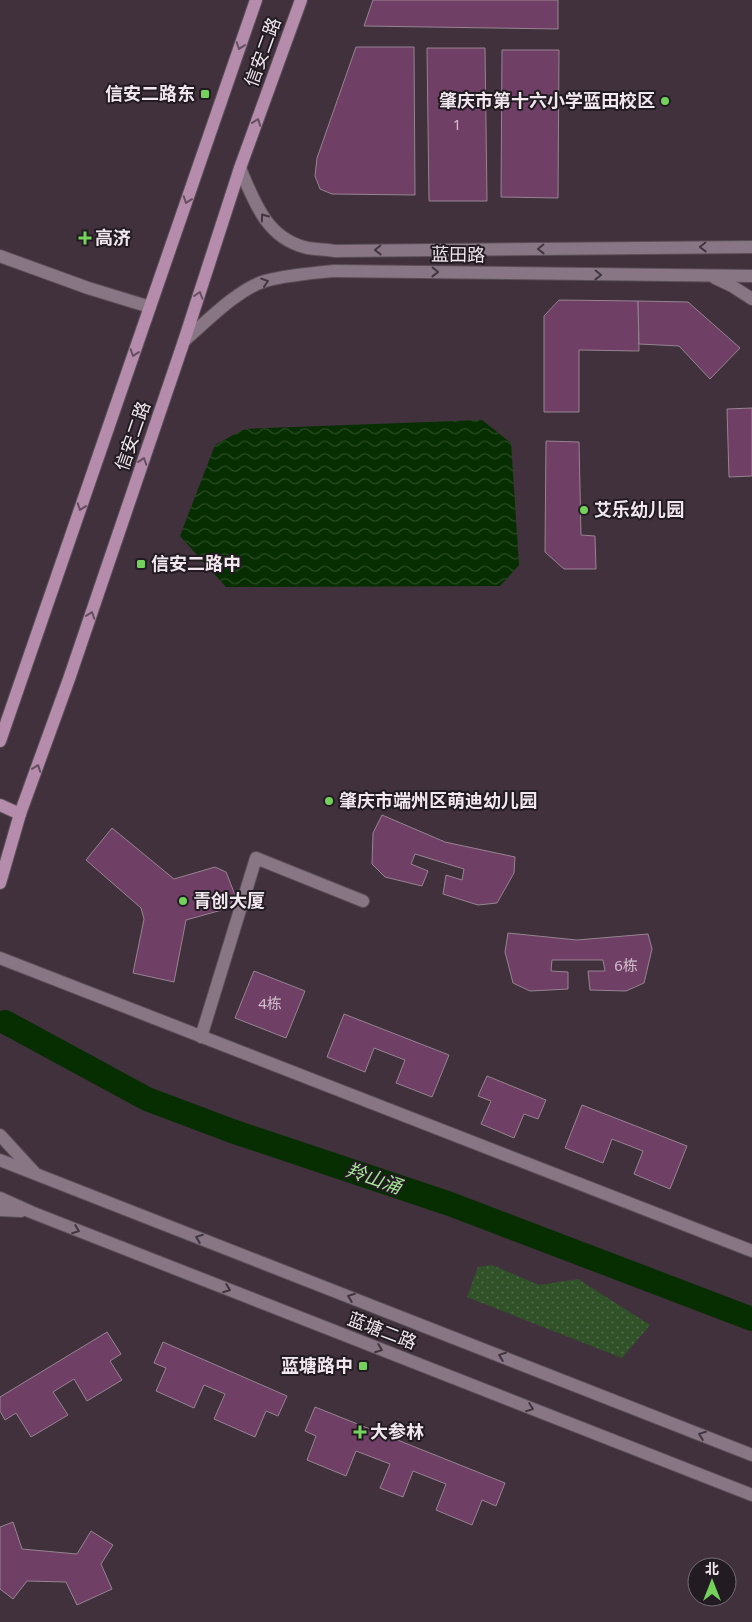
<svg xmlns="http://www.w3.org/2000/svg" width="752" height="1622" viewBox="0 0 752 1622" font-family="'Noto Sans','Noto Sans SC',sans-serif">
<defs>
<pattern id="grass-dots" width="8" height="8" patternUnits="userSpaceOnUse" patternTransform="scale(1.25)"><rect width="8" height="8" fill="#315229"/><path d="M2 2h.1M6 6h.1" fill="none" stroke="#4f6b48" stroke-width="1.8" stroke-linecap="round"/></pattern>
<pattern id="water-waves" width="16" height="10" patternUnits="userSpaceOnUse" patternTransform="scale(1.25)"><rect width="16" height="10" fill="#062e00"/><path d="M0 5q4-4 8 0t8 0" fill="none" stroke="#2b4c26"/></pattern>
</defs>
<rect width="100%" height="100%" fill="#40313c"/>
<!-- grass -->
<polygon fill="url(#grass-dots)" points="492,1265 539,1285 578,1279 650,1325 622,1358 467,1297 478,1267"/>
<!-- water -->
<polygon fill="url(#water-waves)" points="482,420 511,443 519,565 500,586 226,587 180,536 215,445 244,429"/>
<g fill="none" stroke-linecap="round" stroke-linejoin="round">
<!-- river -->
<polyline stroke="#062e00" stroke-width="24" points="5,1022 147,1099 232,1131 450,1204 752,1319"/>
</g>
<!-- building -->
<g fill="#703f66" stroke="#968491">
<polygon points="373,0 558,0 558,29 364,26"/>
<polygon points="356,47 414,47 415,195 332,194 320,189 315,176 317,158"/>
<polygon points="427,48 485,48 487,201 429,201"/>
<polygon points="502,50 559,50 558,198 501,197"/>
<polygon points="559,300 638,301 639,351 579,350 579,412 544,412 544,316"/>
<polygon points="638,301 688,302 740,348 710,379 679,346 639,344"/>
<polygon points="752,408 752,476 729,477 727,409"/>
<polygon points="546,441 579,442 581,535 595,536 596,569 564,569 545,552"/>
<polygon points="382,815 445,842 515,857 514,873 497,903 478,905 443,894 446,875 462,880 464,869 415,854 411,864 428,871 422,886 385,877 372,864 373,833"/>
<polygon points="112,828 174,879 215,867 226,872 235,895 229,908 186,920 174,982 133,973 144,919 141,908 86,860"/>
<polygon points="508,933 577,940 648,934 652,949 644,983 626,991 590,990 588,971 605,971 603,960 552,960 551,971 568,972 568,989 530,991 513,983 505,952"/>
<polygon points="254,971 305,991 286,1038 235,1018"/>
<polygon points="344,1014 449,1055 432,1097 396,1083 405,1060 374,1048 365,1072 327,1057"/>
<polygon points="487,1076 546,1100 538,1119 524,1114 514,1138 481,1124 491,1101 478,1096"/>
<polygon points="582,1105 687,1146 670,1189 634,1174 643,1151 612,1139 603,1163 565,1148"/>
<polygon points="107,1332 121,1354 110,1361 122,1380 87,1401 74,1379 53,1392 68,1415 31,1437 16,1413 5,1420 0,1411 0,1397"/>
<polygon points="163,1342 287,1396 278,1416 266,1411 255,1437 214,1419 225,1394 204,1385 194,1408 156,1391 166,1368 154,1363"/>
<polygon points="315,1407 505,1483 496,1506 482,1500 472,1525 436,1510 446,1484 413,1471 403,1497 380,1488 390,1464 356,1451 346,1476 307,1460 316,1436 305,1431"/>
<polygon points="13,1522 22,1549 77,1554 91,1531 113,1545 101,1564 112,1589 77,1605 66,1582 27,1581 13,1599 0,1589 0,1527"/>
</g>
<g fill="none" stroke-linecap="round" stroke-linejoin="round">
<defs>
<g id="minor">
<polyline points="0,256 88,288 150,307"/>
<polyline points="0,958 752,1251"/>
<polyline points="201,1037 256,858 363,901"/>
</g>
<g id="secondary">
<path d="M 240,168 C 254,201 266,237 304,247 C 314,250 325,249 335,251 L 752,247"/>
<polyline points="715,278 732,286 752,299"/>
<path d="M 184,341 C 206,322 238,289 265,281 C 287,275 311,273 334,271 L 752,276"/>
<polyline points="0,1135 34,1172"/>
<polyline points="0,1160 752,1455"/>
<polyline points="0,1198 31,1212 752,1495"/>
<polyline points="0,1210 21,1211"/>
</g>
<g id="primary">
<polyline points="0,741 256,0"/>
<polyline points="0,805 20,814"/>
<polyline points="0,883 20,814 69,679 184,341 240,168 301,0"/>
</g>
</defs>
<!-- minor casing -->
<use href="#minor" stroke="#5b4f58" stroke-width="14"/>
<!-- secondary casing -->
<use href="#secondary" stroke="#5b4f58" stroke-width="14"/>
<!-- primary casing -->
<use href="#primary" stroke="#5b4f58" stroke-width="14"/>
<!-- minor -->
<use href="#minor" stroke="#887684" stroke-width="12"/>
<!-- secondary -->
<use href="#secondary" stroke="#887684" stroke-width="12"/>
<!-- primary -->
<use href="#primary" stroke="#b58cac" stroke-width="12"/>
</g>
<!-- one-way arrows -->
<defs><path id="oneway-chevron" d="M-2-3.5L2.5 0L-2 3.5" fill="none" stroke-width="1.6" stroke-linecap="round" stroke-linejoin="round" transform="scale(1.25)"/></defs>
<g stroke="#644e60">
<use href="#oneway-chevron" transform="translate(240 46) rotate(109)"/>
<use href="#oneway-chevron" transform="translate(257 122) rotate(-70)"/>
<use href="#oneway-chevron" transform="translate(187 200) rotate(109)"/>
<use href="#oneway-chevron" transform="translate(199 295) rotate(-72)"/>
<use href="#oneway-chevron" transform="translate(134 353) rotate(109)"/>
<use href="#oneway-chevron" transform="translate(143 461) rotate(-71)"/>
<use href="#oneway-chevron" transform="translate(81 507) rotate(109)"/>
<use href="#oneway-chevron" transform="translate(91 615) rotate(-71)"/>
<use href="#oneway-chevron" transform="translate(37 768) rotate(-70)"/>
</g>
<g stroke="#41363f">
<use href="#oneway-chevron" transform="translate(264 217) rotate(-125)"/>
<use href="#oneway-chevron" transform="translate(703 247) rotate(179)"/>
<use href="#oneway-chevron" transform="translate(541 249) rotate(179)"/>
<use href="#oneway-chevron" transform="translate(378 250) rotate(179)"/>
<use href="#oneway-chevron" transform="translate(435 272) rotate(1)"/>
<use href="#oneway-chevron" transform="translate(598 275) rotate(1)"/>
<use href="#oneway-chevron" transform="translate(265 282) rotate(-18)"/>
<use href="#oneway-chevron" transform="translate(76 1230) rotate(21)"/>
<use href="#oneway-chevron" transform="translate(199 1238) rotate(-159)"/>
<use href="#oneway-chevron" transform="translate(227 1289) rotate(21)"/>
<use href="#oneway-chevron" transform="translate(351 1297) rotate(-159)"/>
<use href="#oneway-chevron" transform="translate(379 1349) rotate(21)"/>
<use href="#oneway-chevron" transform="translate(502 1356) rotate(-159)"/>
<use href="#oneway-chevron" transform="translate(530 1408) rotate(21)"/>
<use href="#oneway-chevron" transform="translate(702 1435) rotate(-159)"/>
</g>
<!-- markers -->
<g fill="#74d25c" stroke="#221b21" stroke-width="2">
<rect x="200" y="89" width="10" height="10" rx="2.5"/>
<circle cx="665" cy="101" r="5"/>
<path d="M82.5 230.5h5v5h5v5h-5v5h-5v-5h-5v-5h5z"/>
<circle cx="584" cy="510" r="5"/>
<rect x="136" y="559" width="10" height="10" rx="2.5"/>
<circle cx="329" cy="801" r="5"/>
<circle cx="183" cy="901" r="5"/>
<rect x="358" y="1361" width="10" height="10" rx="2.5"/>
<path d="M357.5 1424.5h5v5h5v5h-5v5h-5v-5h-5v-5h5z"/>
</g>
<g text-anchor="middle" stroke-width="4" stroke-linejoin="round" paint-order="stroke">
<!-- number labels -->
<g font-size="15" fill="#d1bdcc">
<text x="457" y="130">1</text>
<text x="626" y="971">6栋</text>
<text x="270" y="1009">4栋</text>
</g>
<!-- street labels -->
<g font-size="18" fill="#f1e7ee" stroke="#221b21">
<text transform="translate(263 52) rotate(-70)" y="6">信安二路</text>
<text transform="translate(458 255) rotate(1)" y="6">蓝田路</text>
<text transform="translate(133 436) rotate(-71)" y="6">信安二路</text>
<text transform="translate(382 1331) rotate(21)" y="6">蓝塘二路</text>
</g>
<!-- poi labels -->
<g font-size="18" font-weight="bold" fill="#f1e7ee" stroke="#221b21" text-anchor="start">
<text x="195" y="100" text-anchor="end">信安二路东</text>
<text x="655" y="107" text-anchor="end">肇庆市第十六小学蓝田校区</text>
<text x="95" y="244">高济</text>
<text x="594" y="516">艾乐幼儿园</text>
<text x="151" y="570">信安二路中</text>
<text x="339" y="807">肇庆市端州区萌迪幼儿园</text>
<text x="193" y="907">青创大厦</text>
<text x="353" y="1372" text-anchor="end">蓝塘路中</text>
<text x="370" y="1438">大参林</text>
</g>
<!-- water labels -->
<g font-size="19" font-style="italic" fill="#a7e399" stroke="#221b21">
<text transform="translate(374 1178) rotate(19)" y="7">羚山涌</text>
</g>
</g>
<!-- north arrow -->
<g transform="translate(712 1582)"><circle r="24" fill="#221b21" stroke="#756d73"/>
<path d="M0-4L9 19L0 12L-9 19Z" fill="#74d25c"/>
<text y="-8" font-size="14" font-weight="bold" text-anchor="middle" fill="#f1e7ee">北</text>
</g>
</svg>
